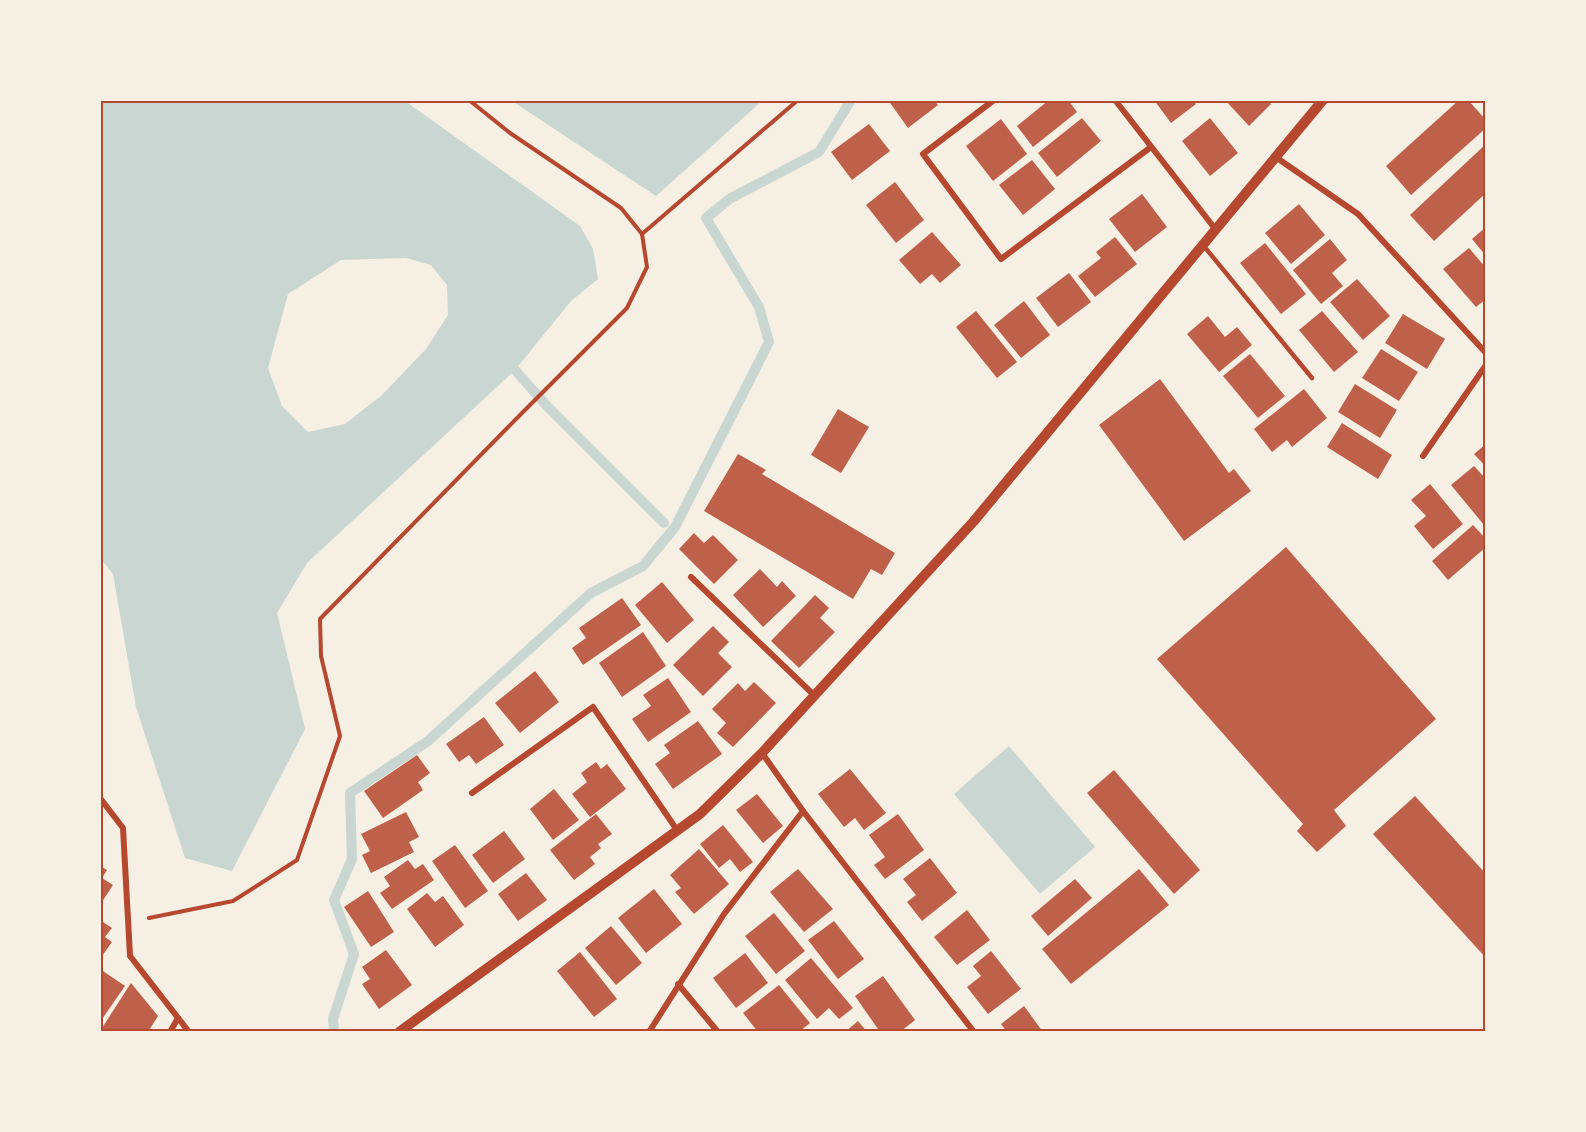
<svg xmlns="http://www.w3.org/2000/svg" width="1586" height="1132" viewBox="0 0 1586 1132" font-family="Manrope,sans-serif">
<rect width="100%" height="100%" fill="#f6efe4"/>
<!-- water -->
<g fill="#c9d6d2" fill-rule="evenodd">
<path d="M 100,101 L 405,101 L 580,226 L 593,249 L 598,279 L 571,301 L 515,370 L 307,563 L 277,613 L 305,729 L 232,871 L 185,858 L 136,707 L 113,574 L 101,559 ZM 406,258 L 431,265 L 447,285 L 448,315 L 426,349 L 382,395 L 345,424 L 308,432 L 282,406 L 268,368 L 288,294 L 341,260 Z"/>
<polygon points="512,101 762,101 656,196"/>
<polygon points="1009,746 1095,847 1040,894 954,794"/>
</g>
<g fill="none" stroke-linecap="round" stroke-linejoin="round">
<!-- stream -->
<g stroke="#c9d6d2" stroke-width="10">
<polyline points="515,370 548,407 664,523"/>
<polyline points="334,1032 333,1019 354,954 334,900 352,859 350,793 428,741 591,593 643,566 675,527 769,342 759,307 706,218 731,198 819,152 851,100"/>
</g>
</g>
<!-- building -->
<g fill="#bf614a">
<polygon points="888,100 934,100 938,105 908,128"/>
<polygon points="1049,100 1068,100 1077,112 1033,147 1017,126"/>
<polygon points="1154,100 1193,100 1196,104 1171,123"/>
<polygon points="1225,100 1268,100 1271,104 1249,126"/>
<polygon points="1459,100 1468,100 1486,120 1486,128 1411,195 1386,166"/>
<polygon points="1082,118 1101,141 1057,177 1038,153"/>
<polygon points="1210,118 1238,153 1210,176 1182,141"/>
<polygon points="1001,119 1027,154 993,181 966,146"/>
<polygon points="869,124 890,151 852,180 831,152"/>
<polygon points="1486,144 1486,193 1434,241 1410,215"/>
<polygon points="1032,160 1055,189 1023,215 999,185"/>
<polygon points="895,182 924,220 896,243 866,205"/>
<polygon points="1142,194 1167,227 1135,252 1109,219"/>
<polygon points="1299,204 1325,235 1291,264 1265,233"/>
<polygon points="1486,227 1486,256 1472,239"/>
<polygon points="932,232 961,265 940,283 932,274 920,284 899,260"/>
<polygon points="1115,237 1137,264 1095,297 1078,276 1101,258 1096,252"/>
<polygon points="1330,239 1347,260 1332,273 1343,286 1321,304 1293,270"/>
<polygon points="1265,243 1306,294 1281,314 1240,263"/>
<polygon points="1469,248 1486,268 1486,299 1476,307 1443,269"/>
<polygon points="1069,273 1091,302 1058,327 1036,298"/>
<polygon points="1357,279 1390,316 1363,340 1330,302"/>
<polygon points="1024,301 1050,335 1021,358 994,325"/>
<polygon points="976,311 1017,362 997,378 956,327"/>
<polygon points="1322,311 1358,352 1334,372 1299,330"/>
<polygon points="1403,314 1445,339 1427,369 1385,343"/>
<polygon points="1208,316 1225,337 1237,327 1252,345 1219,372 1187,334"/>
<polygon points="1381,349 1418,372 1399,401 1362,378"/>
<polygon points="1250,354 1285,396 1258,418 1223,376"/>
<polygon points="1160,379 1229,473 1234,469 1251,491 1184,541 1099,425"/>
<polygon points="1355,384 1397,410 1380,438 1338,412"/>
<polygon points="1304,389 1327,418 1292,447 1287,440 1272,452 1254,429"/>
<polygon points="838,409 869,427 841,473 811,455"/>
<polygon points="1342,423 1392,455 1378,479 1327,447"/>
<polygon points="1486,444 1486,467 1474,454"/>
<polygon points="738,454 766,470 762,474 895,553 882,575 871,569 853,599 704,511"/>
<polygon points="1474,466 1486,479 1486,523 1484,525 1451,485"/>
<polygon points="1430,484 1463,524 1433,549 1414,526 1426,516 1411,500"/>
<polygon points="1473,525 1486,539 1486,547 1448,580 1432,561"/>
<polygon points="694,533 704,543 713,535 738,560 714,584 679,549"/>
<polygon points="1286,547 1436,719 1334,810 1346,826 1317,852 1297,831 1303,824 1157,659"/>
<polygon points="760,569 777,587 782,581 796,596 763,627 733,595"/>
<polygon points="662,582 694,620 667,643 635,605"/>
<polygon points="815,595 829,608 820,618 835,632 799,668 771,641"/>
<polygon points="622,598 641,625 583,665 572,648 586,638 579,628"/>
<polygon points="713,626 729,642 718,653 732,667 703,696 673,665"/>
<polygon points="643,632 666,666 622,697 599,663"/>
<polygon points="535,671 559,702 520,733 495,703"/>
<polygon points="668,678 691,712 648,742 632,719 651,706 643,695"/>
<polygon points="754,682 776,703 733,747 717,733 726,723 712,709 738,683 745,691"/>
<polygon points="484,717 504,745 476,764 469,755 459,762 446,744"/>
<polygon points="698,721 722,754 673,789 655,764 670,753 664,745"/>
<polygon points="417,755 430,773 418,782 423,790 383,818 364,791"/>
<polygon points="596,762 601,769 607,764 626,789 590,817 572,794 587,782 581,773"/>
<polygon points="850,769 886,813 864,830 855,818 844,827 818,794"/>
<polygon points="1114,770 1200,870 1174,894 1087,793"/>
<polygon points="554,789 579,820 553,840 530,809"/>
<polygon points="757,794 783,826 763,843 736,810"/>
<polygon points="1415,796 1486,874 1486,958 1373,834"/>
<polygon points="406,812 419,837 409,842 414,852 371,873 362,855 370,851 361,834"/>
<polygon points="596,814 612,834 598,844 601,848 590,857 595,864 574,880 550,850"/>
<polygon points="898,814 924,850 885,879 874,865 885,857 869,835"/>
<polygon points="723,825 753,862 740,872 730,859 719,868 700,844"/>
<polygon points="504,831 525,859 493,883 472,855"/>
<polygon points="455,845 488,891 465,908 432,861"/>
<polygon points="699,849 729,884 694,914 675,892 681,888 670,875"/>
<polygon points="930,858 957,893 922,921 907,902 916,895 903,879"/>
<polygon points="408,860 415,869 423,864 434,880 392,909 380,893 390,886 384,877"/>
<polygon points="100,866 107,870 102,878 113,885 100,905"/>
<polygon points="798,869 833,909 804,932 770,892"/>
<polygon points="1139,869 1169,905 1071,984 1042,949"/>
<polygon points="526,873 547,900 518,921 498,894"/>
<polygon points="1075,879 1092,898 1048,936 1031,916"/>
<polygon points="654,889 682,924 646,953 618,918"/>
<polygon points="368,891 394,932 371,947 344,907"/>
<polygon points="427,893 435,902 443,896 464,925 435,947 407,909"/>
<polygon points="967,910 990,940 957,965 934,937"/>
<polygon points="774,913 805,951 776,974 745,936"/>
<polygon points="100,920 112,928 105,937 112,942 100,959"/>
<polygon points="834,921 864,959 838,979 808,940"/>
<polygon points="611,926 642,963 616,985 585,948"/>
<polygon points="386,950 412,985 379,1009 362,984 370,979 362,967"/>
<polygon points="991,951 1021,989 988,1014 967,987 981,976 973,966"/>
<polygon points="580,952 617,999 594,1017 557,971"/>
<polygon points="745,953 768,983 736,1008 713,978"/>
<polygon points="811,958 853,1008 839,1019 829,1008 817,1019 785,980"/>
<polygon points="100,969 125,986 100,1022"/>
<polygon points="883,976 915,1020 900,1032 880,1032 855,996"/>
<polygon points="131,983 158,1016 148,1032 107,1032 102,1028"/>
<polygon points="779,985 810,1023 799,1032 758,1032 743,1013"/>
<polygon points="1024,1006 1043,1032 1007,1032 1001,1024"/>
<polygon points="858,1021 867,1032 845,1032"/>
</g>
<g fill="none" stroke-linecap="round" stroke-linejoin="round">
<!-- path -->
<g stroke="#b5482f" stroke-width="4">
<polyline points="642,234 798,100"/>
<polyline points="149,918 233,901 297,860 340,736 321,656 320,619 521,414 627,308 647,267 642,234 621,208 510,133 469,100"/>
</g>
<!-- service -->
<polyline stroke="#b5482f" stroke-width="4.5" points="1203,245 1312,378"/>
<!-- minor -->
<g stroke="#b5482f" stroke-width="6">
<polyline points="994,100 923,154 1001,259 1151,147"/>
<polyline points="1115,100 1216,230"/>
<polyline points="1277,158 1358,214 1486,353"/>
<polyline points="1423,456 1486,365"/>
<polyline points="691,577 815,696"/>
<polyline points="472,793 593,707 677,830"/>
<polyline points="100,798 123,828 130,956 189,1032"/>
<polyline points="803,811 974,1032"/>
<polyline points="678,984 718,1032"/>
<polyline points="170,1032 178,1018"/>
<polyline points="649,1032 724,914 803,811 762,753"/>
</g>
<!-- tertiary -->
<polyline stroke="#b5482f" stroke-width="10" points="399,1032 700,814 762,753 974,521 1323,100"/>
</g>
<!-- border -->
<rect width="1586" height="1132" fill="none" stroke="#f6efe4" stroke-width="204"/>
<rect x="102" y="102" width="1382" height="928" fill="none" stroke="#b5482f" stroke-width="2"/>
</svg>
